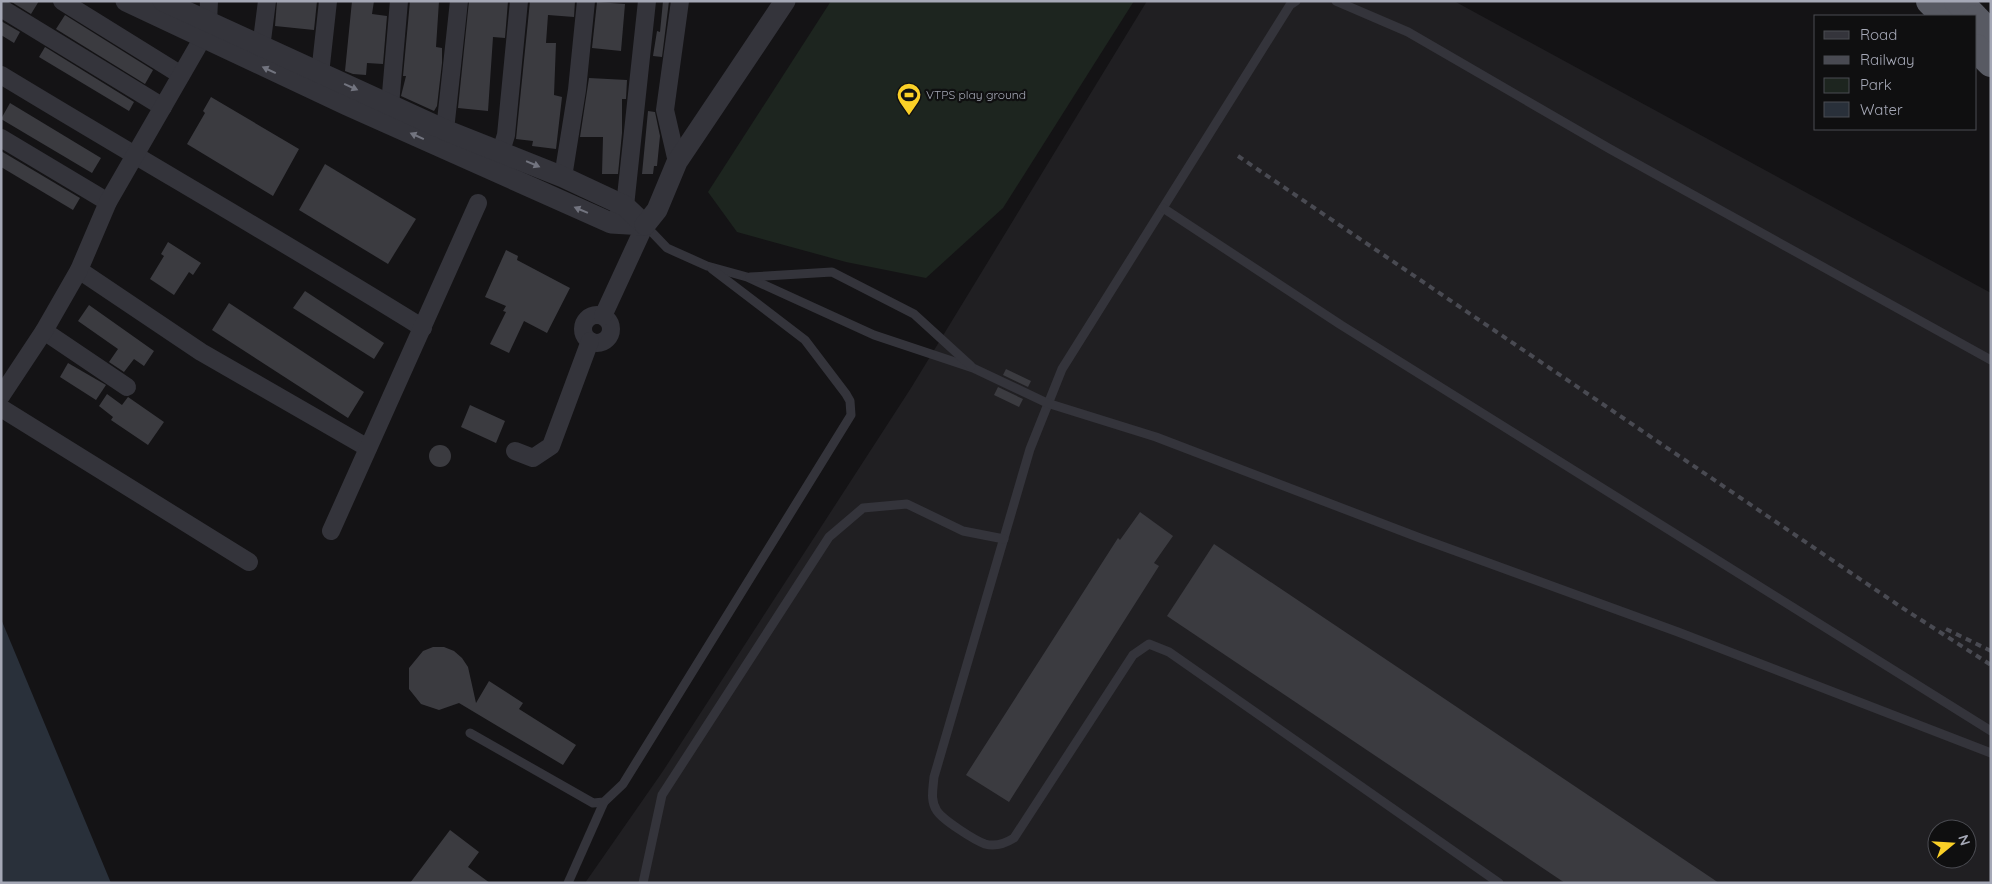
<svg xmlns="http://www.w3.org/2000/svg" width="1992" height="884" viewBox="0 0 1992 884" font-family="Quicksand,sans-serif">
<rect width="100%" height="100%" fill="#141315"/>
<!-- built -->
<path fill="#201f22" fill-rule="evenodd" d="M 1147,1 L 1454,1 L 1991,293 L 1991,883 L 585,883 L 663,771 L 911,388 ZM 1937,829 L 1967,829 L 1967,859 L 1937,859 Z"/>
<!-- green -->
<polygon fill="#1d251f" points="831,1 1134,1 1003,208 926,278 846,262 737,232 708,192"/>
<!-- water -->
<polygon fill="#29303a" points="1,619 111,883 1,883"/>
<!-- building -->
<g fill="#3b3b40">
<polygon points="10,1 39,1 31,14"/>
<polygon points="277,1 317,1 314,30 275,26"/>
<polygon points="352,1 374,1 372,14 387,16 383,64 367,63 366,75 353,74 345,71"/>
<polygon points="410,1 439,1 436,47 442,48 442,63 437,106 434,111 401,96 406,76 403,76"/>
<polygon points="469,1 508,1 505,38 493,37 488,111 458,108"/>
<polygon points="530,1 575,1 574,17 548,15 546,43 556,43 554,95 562,97 556,149 532,146 533,141 516,139"/>
<polygon points="663,1 669,1 662,57 653,56 657,31 660,32"/>
<polygon points="597,2 625,4 621,51 592,48"/>
<polygon points="65,15 153,70 145,84 56,29"/>
<polygon points="1,21 20,32 14,43 1,35"/>
<polygon points="45,47 134,102 129,111 39,57"/>
<polygon points="589,78 627,80 626,99 622,99 622,133 618,174 602,174 603,137 580,137"/>
<polygon points="211,97 299,149 273,196 187,144 205,113 203,111"/>
<polygon points="10,103 101,158 92,173 1,119"/>
<polygon points="648,111 655,112 660,136 657,166 654,166 653,174 642,174"/>
<polygon points="1,151 80,198 73,210 1,167"/>
<polygon points="325,164 416,219 388,264 299,210"/>
<polygon points="168,242 201,263 193,275 189,272 174,295 150,279 164,256 161,254"/>
<polygon points="506,250 518,256 517,260 570,288 547,333 524,321 509,353 490,344 506,312 503,311 506,306 485,297"/>
<polygon points="305,291 384,343 374,359 293,308"/>
<polygon points="229,303 364,392 348,418 212,330"/>
<polygon points="89,305 154,351 144,366 134,359 124,372 109,362 118,349 78,321"/>
<polygon points="68,363 106,385 96,400 60,377"/>
<polygon points="1006,369 1031,381 1028,387 1003,375"/>
<polygon points="998,387 1023,399 1019,407 994,395"/>
<polygon points="107,394 122,405 128,397 164,422 148,445 111,420 113,417 99,406"/>
<polygon points="470,405 505,421 496,443 461,427"/>
<circle cx="440" cy="456" r="11"/>
<polygon points="1140,512 1173,536 1154,563 1159,566 1009,802 966,775 1118,538 1120,540"/>
<polygon points="1214,544 1719,883 1565,883 1167,616"/>
<polygon points="433,647 444,647 454,651 462,658 468,667 476,703 489,681 523,703 519,709 576,745 563,765 459,703 439,710 421,704 409,689 409,668 423,651"/>
<polygon points="450,830 479,852 468,867 490,883 410,883"/>
</g>
<g fill="none" stroke-linecap="round" stroke-linejoin="round">
<!-- service -->
<g stroke="#34343b" stroke-width="9">
<path d="M 1296,1 L 1290,5 L 1062,369 L 1030,449 L 934,777 C 933,789 930,801 937,811 C 943,820 974,840 985,844 C 995,847 1006,843 1014,838 L 1133,655 L 1149,644 L 1169,652 L 1499,883"/>
<polyline points="1336,1 1408,32 1610,149 1991,360"/>
<polyline points="1163,208 1341,325 1991,731"/>
<polyline points="645,225 667,248 707,266 747,277 874,335 973,368 1047,403 1156,437 1420,538 1678,632 1991,753"/>
<polyline points="750,277 832,272 914,314 971,366"/>
<polyline points="470,733 593,803 604,802 623,784 851,415 850,401 846,394 805,340 712,269"/>
<polyline points="568,883 604,802"/>
<polyline points="643,883 662,795 829,537 863,508 907,504 963,531 1004,539"/>
</g>
<!-- minor -->
<g stroke="#34343b" stroke-width="18">
<polyline points="62,1 181,75"/>
<polyline points="1,8 163,107"/>
<polyline points="261,48 267,1"/>
<polyline points="320,74 328,1"/>
<path d="M 1,75 C 141,160 283,241 423,328"/>
<polyline points="390,105 399,1"/>
<polyline points="1,138 108,202"/>
<polyline points="440,142 445,130 459,1"/>
<polyline points="501,151 506,135 519,1"/>
<polyline points="677,162 665,110 680,1"/>
<polyline points="563,177 577,90 586,1"/>
<polyline points="618,215 625,206 647,1"/>
<polyline points="79,270 201,352 368,448"/>
<circle cx="597" cy="329" r="14"/>
<polyline points="603,316 645,225"/>
<polyline points="44,331 127,387"/>
<polyline points="1,396 44,331 79,270 108,202 202,39 208,22 209,1"/>
<polyline points="1,408 249,562"/>
<polyline points="515,451 533,458 551,446 590,341"/>
<polyline points="331,531 478,203"/>
</g>
<!-- tertiary -->
<g stroke="#34343b" stroke-width="21">
<polyline points="126,1 347,105 611,223 645,225"/>
<polyline points="163,1 445,130 563,177 625,206 645,225"/>
<polyline points="645,225 657,210 677,162 785,1"/>
</g>
<!-- trunk -->
<g stroke="#585a63" stroke-width="28">
<polyline points="1930,1 1945,16"/>
<polyline points="1958,1 1973,16"/>
<polyline points="1976,19 1991,35"/>
<polyline points="1976,48 1991,63"/>
</g>
<!-- rail -->
<g stroke="#494a52" stroke-width="4" stroke-dasharray="6 5" stroke-linecap="butt">
<polyline points="1238,156 1901,607 1991,665"/>
<polyline points="1946,629 1991,651"/>
</g>
</g>
<!-- one-way arrows -->
<defs><path id="oneway-solid" d="M-6-.8H1V-3.2L6.5 0L1 3.2V.8H-6Z" transform="scale(1.25)"/></defs>
<g fill="#72747f">
<use href="#oneway-solid" transform="translate(269 70) rotate(-155)"/>
<use href="#oneway-solid" transform="translate(351 87) rotate(24)"/>
<use href="#oneway-solid" transform="translate(417 136) rotate(-156)"/>
<use href="#oneway-solid" transform="translate(533 164) rotate(23)"/>
<use href="#oneway-solid" transform="translate(581 210) rotate(-157)"/>
</g>
<!-- icons -->
<defs>
<symbol id="stadium-pin" viewBox="-11 -11 22 30"><path d="M0 17L-7.5 6A9.5 9.5 0 1 1 7.5 6Z" fill="#fad027" stroke="#0f0f10"/><path d="M0-5a6.5 5 0 1 0 0 10a6.5 5 0 1 0 0-10ZM-3.5-1.8h7v3.6h-7Z" fill="#111"/></symbol>
</defs>
<g fill-rule="evenodd">
<use href="#stadium-pin" x="895" y="81" width="28" height="38"/>
</g>
<g text-anchor="middle" stroke-width="4.5" stroke-linejoin="round" paint-order="stroke">
<!-- poi labels -->
<g font-size="12" fill="#a5a8b6" stroke="#0f0f10" text-anchor="start">
<text x="926" y="99">VTPS play ground</text>
</g>
</g>
<!-- border -->
<rect width="1992" height="884" fill="none" stroke="#a5a8b6" stroke-width="5"/>
<!-- legend -->
<rect x="1814" y="15" width="162" height="115" fill="#0f0f10" stroke="#4b4c52"/>
<rect x="1824" y="31" width="25" height="8" fill="#34343b" stroke="#4b4c52"/>
<text x="1860" y="40" font-size="15" fill="#a5a8b6">Road</text>
<rect x="1824" y="56" width="25" height="8" fill="#494a52" stroke="#4b4c52"/>
<text x="1860" y="65" font-size="15" fill="#a5a8b6">Railway</text>
<rect x="1824" y="78" width="25" height="15" fill="#1d251f" stroke="#4b4c52"/>
<text x="1860" y="90" font-size="15" fill="#a5a8b6">Park</text>
<rect x="1824" y="102" width="25" height="15" fill="#29303a" stroke="#4b4c52"/>
<text x="1860" y="115" font-size="15" fill="#a5a8b6">Water</text>
<!-- north arrow -->
<g transform="translate(1952 844) rotate(72)"><circle r="24" fill="#0f0f10" stroke="#4b4c52"/>
<path d="M0-4L9 19L0 12L-9 19Z" fill="#fad027"/>
<text y="-8" font-size="14" font-weight="bold" text-anchor="middle" fill="#a5a8b6">N</text>
</g>
</svg>
